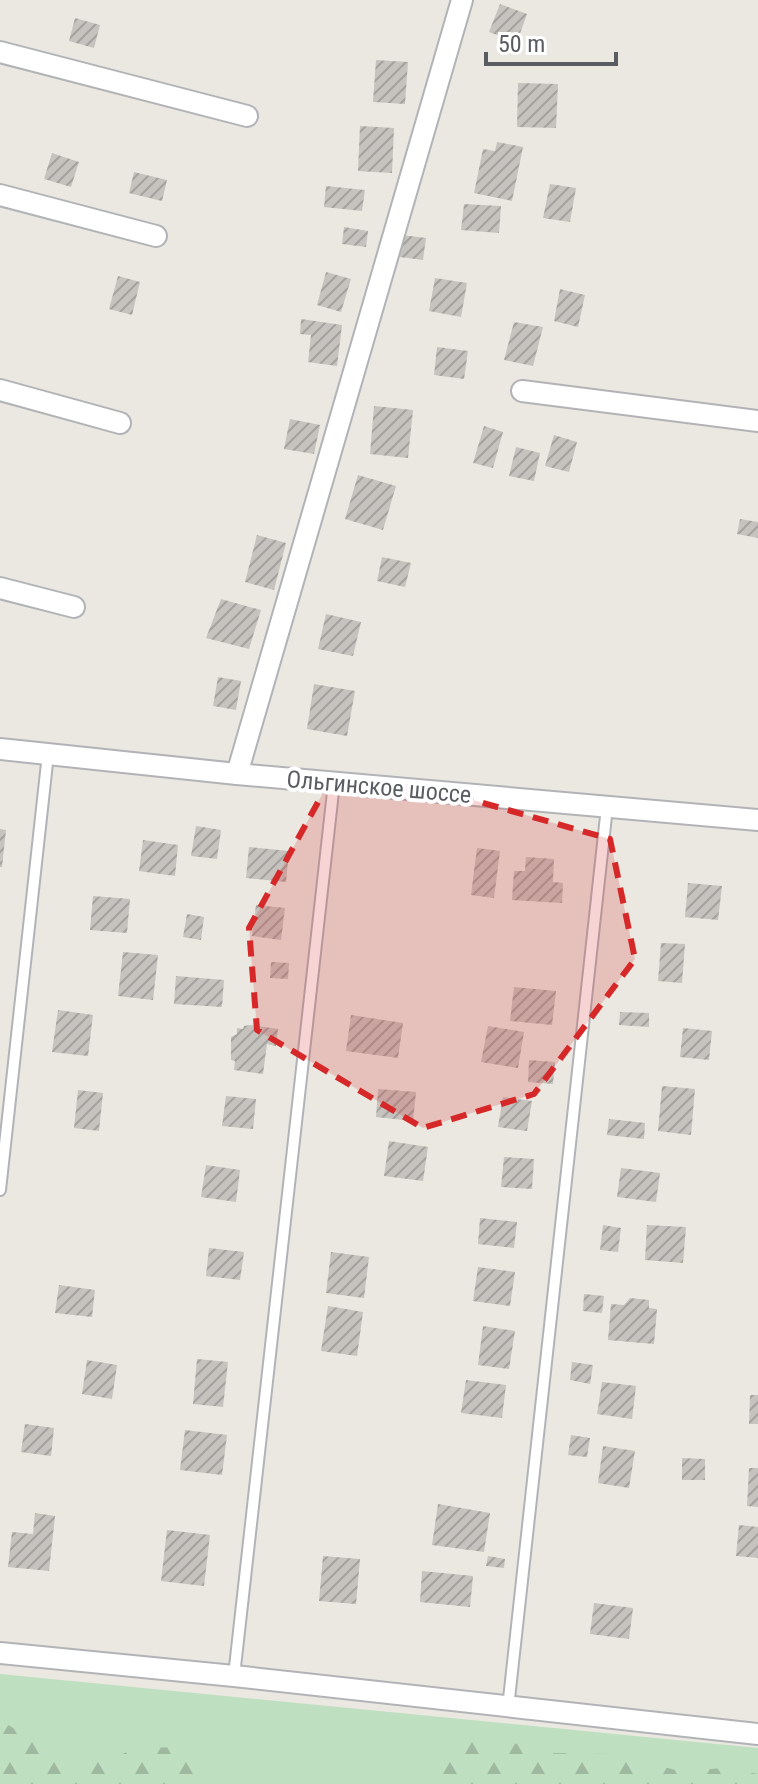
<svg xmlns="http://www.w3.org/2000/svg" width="758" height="1784" viewBox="0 0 758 1784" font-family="'Roboto Condensed',sans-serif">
<defs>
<pattern id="forest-firs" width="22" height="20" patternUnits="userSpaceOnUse" patternTransform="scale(2)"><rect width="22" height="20" fill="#bfe0c0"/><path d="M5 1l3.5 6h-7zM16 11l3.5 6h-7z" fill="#9eb99f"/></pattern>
<pattern id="building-hatch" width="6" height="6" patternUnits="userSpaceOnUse" patternTransform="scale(2)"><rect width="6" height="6" fill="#c6c3be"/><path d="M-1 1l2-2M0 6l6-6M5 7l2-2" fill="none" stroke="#a4a29e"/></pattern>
</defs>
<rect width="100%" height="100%" fill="#eae8e0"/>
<!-- green -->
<polygon fill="#bfe0c0" points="0,1674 758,1748 758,1784 0,1784"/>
<!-- forest -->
<g fill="url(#forest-firs)">
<polygon points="0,1720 68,1761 112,1760 132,1749 174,1747 204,1784 0,1784"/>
<polygon points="481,1733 546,1753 611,1754 680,1771 726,1768 758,1774 758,1784 439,1784 443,1750 457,1734"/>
</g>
<!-- building -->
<g fill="url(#building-hatch)">
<polygon points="500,4 527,14 517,42 489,32"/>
<polygon points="75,18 100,25 94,48 69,41"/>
<polygon points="376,60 408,62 405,104 373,102"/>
<polygon points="518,83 558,84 556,128 517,127"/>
<polygon points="360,126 394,128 392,173 358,171"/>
<polygon points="497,142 523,147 512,201 474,193 483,149 495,151"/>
<polygon points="52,153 79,162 71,187 44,179"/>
<polygon points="134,172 167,180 162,201 129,193"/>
<polygon points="550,184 576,188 570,222 543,218"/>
<polygon points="326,186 365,190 362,211 324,207"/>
<polygon points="464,204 501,206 499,233 461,230"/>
<polygon points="344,227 368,231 366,247 342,244"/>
<polygon points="402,235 426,238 423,260 400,257"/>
<polygon points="326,272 351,279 341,312 317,305"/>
<polygon points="118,276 140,282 132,315 109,309"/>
<polygon points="435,278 467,283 461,317 429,311"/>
<polygon points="560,289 585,295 578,327 554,321"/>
<polygon points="301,319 342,325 337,366 308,362 311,335 300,334"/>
<polygon points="514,322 543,327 533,366 504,360"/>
<polygon points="437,347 468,351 464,379 434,375"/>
<polygon points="374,406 413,410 408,458 370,454"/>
<polygon points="290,419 320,425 314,454 284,449"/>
<polygon points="484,426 503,432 493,468 473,463"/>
<polygon points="554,435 577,442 569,472 545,466"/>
<polygon points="516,447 540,453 534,481 509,476"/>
<polygon points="358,475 396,486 383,530 345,519"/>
<polygon points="740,519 758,522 758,538 737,534"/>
<polygon points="257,535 286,543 274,590 245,582"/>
<polygon points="382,557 411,563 405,587 377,581"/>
<polygon points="221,599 261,610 249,649 206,638"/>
<polygon points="326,614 361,622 353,656 318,649"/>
<polygon points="218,677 241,681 236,710 213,706"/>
<polygon points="314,684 355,691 347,736 307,729"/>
<polygon points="196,826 221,830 217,859 191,856"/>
<polygon points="0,829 6,830 2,867 0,867"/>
<polygon points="143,840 178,845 175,876 139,871"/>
<polygon points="249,847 289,851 286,882 246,878"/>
<polygon points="477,848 500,851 494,898 471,895"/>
<polygon points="526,857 554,859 553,882 563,883 562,903 512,900 514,871 525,871"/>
<polygon points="688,883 722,886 718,920 685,917"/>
<polygon points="93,896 130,899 127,933 90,930"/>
<polygon points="256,905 285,908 281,940 252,936"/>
<polygon points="187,914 204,917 201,940 183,937"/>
<polygon points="661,943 685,944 682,983 658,981"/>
<polygon points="123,952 158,955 153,1000 118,996"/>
<polygon points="271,962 289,963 288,979 270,978"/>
<polygon points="176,976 224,980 222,1007 174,1004"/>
<polygon points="514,987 556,991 552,1025 510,1021"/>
<polygon points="58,1010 93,1015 88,1056 52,1052"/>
<polygon points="620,1012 649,1013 649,1027 619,1025"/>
<polygon points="351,1015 403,1023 398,1058 346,1051"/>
<polygon points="250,1025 278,1029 276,1046 267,1044 263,1074 234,1070 235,1061 231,1060 231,1037 237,1034 237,1028 243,1029 244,1026"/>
<polygon points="488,1026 524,1032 518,1068 481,1062"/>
<polygon points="683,1028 712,1031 709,1060 680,1057"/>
<polygon points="529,1060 555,1062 553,1084 528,1082"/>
<polygon points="662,1086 695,1089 691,1135 658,1131"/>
<polygon points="378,1089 416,1092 413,1121 376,1117"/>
<polygon points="78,1090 103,1093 99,1131 74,1128"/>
<polygon points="226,1096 256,1099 253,1129 222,1126"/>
<polygon points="503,1097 532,1101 527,1131 498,1127"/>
<polygon points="609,1119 645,1123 644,1139 607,1135"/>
<polygon points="389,1141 428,1147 423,1181 384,1176"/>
<polygon points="504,1157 534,1159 532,1189 501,1187"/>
<polygon points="206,1165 240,1170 236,1202 201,1197"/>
<polygon points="621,1168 660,1173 656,1202 617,1197"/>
<polygon points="480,1218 517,1222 514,1248 478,1244"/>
<polygon points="603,1225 621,1228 618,1252 600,1250"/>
<polygon points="647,1225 686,1227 683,1263 645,1260"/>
<polygon points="209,1248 244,1252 240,1280 206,1276"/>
<polygon points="331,1252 369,1257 364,1298 326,1293"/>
<polygon points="478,1267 515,1272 510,1306 473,1301"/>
<polygon points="59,1285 95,1290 92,1317 55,1313"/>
<polygon points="584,1294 604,1296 602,1313 583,1311"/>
<polygon points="630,1298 649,1300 649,1308 657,1309 654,1344 608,1340 611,1304 624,1305"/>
<polygon points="328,1306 363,1312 357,1356 321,1351"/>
<polygon points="483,1326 515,1331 509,1369 478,1365"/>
<polygon points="197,1359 228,1362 223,1407 193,1404"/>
<polygon points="87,1360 117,1365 112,1399 82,1394"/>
<polygon points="572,1362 593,1365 590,1384 570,1380"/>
<polygon points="466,1380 506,1385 502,1418 461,1413"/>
<polygon points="602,1382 636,1386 632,1419 597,1414"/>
<polygon points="750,1395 758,1395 758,1424 749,1424"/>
<polygon points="25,1424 54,1428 51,1456 21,1452"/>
<polygon points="185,1430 227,1435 222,1475 180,1470"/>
<polygon points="571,1435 590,1438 587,1457 568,1455"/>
<polygon points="603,1446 635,1451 629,1488 598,1483"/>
<polygon points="682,1458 705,1459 705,1480 682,1480"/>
<polygon points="749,1468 758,1468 758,1507 747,1506"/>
<polygon points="438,1504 490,1513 484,1552 432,1545"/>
<polygon points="35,1513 55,1516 49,1571 8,1567 12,1532 33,1534"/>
<polygon points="739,1525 758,1527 758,1558 736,1556"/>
<polygon points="167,1530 210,1535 204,1586 161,1581"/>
<polygon points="323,1556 360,1559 356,1604 319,1601"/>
<polygon points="488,1556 505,1559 504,1568 486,1566"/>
<polygon points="422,1571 473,1576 470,1607 420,1602"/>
<polygon points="594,1603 633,1608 629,1639 590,1634"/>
</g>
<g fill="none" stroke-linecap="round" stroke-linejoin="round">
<defs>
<g id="service">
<polyline points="0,1190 48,754"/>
<polyline points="234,1676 334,783"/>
<polyline points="508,1708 607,807"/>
</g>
<g id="minor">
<polyline points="0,52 247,116"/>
<polyline points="0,195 156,236"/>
<polyline points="0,390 120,423"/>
<polyline points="522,391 758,421"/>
<polyline points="0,588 74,607"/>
<polyline points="0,749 237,774 758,820"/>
<polyline points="237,774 462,0"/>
<polyline points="0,1653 234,1676 758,1734"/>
</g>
</defs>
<!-- service casing -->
<use href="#service" stroke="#b1b3b7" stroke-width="14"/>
<!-- minor casing -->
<use href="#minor" stroke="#b1b3b7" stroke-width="24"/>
<!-- service -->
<use href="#service" stroke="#fff" stroke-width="10"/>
<!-- minor -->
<use href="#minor" stroke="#fff" stroke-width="20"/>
</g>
<!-- marked area -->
<path fill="#d62828" fill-opacity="0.2" stroke="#d62828" stroke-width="6" stroke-dasharray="16 10" stroke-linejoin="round" d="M 329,782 L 434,789 L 610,839 L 635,959 L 534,1094 L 423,1128 L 257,1030 L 249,928 Z"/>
<g text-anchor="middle" stroke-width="8" stroke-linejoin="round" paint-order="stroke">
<!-- street labels -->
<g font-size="24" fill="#595c60" stroke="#fff">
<text transform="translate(379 787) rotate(5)" y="8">Ольгинское шоссе</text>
</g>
</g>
<!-- scale -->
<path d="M486 52v12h130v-12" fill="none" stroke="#595c60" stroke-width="4"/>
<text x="498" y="52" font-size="24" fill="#595c60" stroke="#ffffff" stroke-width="6" paint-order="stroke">50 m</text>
</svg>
